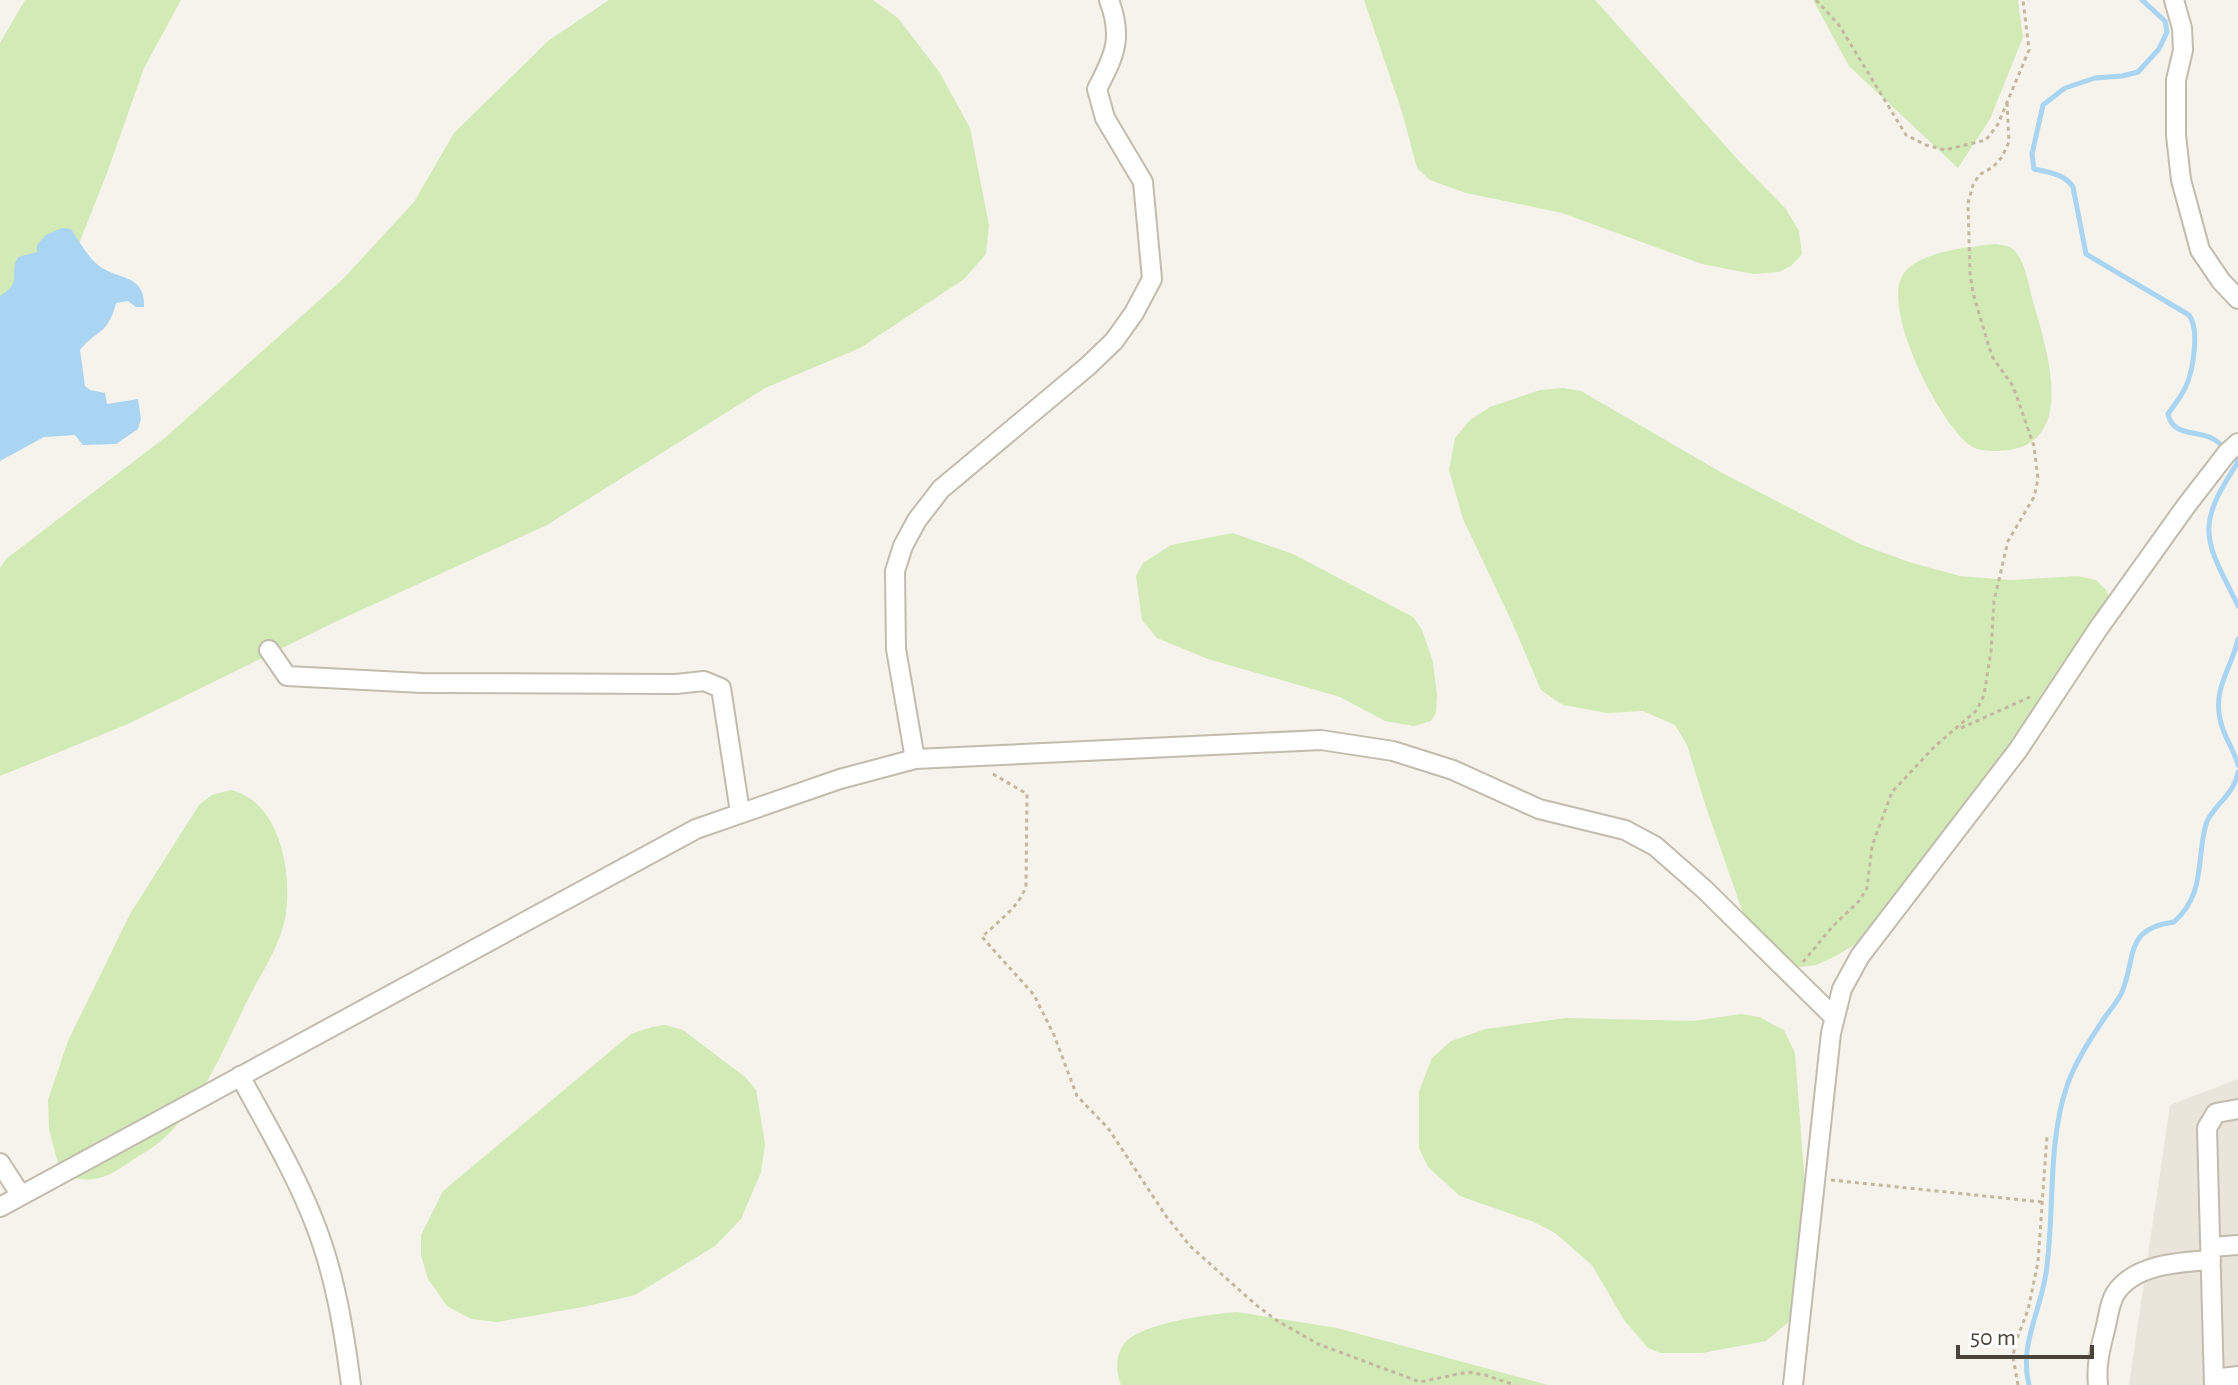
<svg xmlns="http://www.w3.org/2000/svg" width="2238" height="1385" viewBox="0 0 2238 1385" font-family="'Alegreya Sans',sans-serif">
<rect width="100%" height="100%" fill="#f6f3ec"/>
<!-- residential -->
<polygon fill="#eae5da" points="2238,1079 2238,1385 2129,1385 2170,1105"/>
<!-- green -->
<g fill="#d2eab5">
<polygon points="25,0 181,0 144,68 107,173 71,264 0,339 0,43"/>
<polygon points="609,0 873,0 898,18 940,73 970,128 989,225 986,254 964,279 860,348 765,388 547,525 335,622 128,724 0,776 0,568 6,559 167,436 343,279 414,202 454,133 548,41"/>
<polygon points="1364,0 1595,0 1739,161 1786,209 1799,231 1802,254 1791,266 1779,272 1753,274 1702,264 1562,213 1466,193 1430,180 1417,168 1402,112"/>
<polygon points="1813,0 2018,0 2023,37 1990,119 1958,168 1849,66"/>
<path d="M 1995,244 C 2001,245 2008,245 2013,249 C 2026,260 2029,289 2034,305 C 2048,354 2080,452 1994,451 C 1988,451 1976,450 1971,446 C 1940,425 1879,306 1904,273 C 1920,251 1970,247 1995,244 Z"/>
<polygon points="1563,388 1581,391 1724,474 1860,544 1909,562 1960,576 2011,580 2078,576 2096,580 2106,590 2113,603 2044,728 1934,866 1864,939 1834,957 1816,965 1800,967 1770,961 1751,936 1705,804 1687,745 1675,725 1643,711 1607,713 1563,705 1541,690 1511,620 1463,519 1449,470 1455,438 1470,420 1490,407 1540,390"/>
<polygon points="1233,533 1293,554 1413,617 1422,630 1433,662 1437,695 1436,713 1431,721 1414,726 1385,721 1340,697 1208,659 1157,638 1142,620 1136,576 1143,563 1171,545"/>
<path d="M 231,790 C 281,802 293,875 285,919 C 279,948 260,975 247,1001 C 224,1048 201,1106 161,1141 C 152,1148 141,1155 131,1161 C 107,1178 92,1185 64,1175 L 57,1160 L 49,1129 L 48,1100 L 68,1041 L 130,914 L 199,805 L 212,795 Z"/>
<polygon points="1741,1014 1759,1017 1784,1030 1795,1053 1805,1186 1814,1253 1797,1315 1766,1341 1702,1353 1661,1353 1648,1348 1624,1320 1592,1265 1555,1233 1534,1222 1460,1196 1428,1167 1419,1148 1419,1091 1432,1058 1451,1041 1486,1029 1566,1018 1693,1021"/>
<polygon points="665,1025 683,1030 745,1077 756,1090 765,1144 761,1172 741,1219 715,1246 635,1295 583,1307 497,1322 471,1319 447,1306 428,1279 421,1255 421,1235 443,1191 631,1034 652,1027"/>
<path d="M 1237,1312 L 1337,1328 L 1548,1385 L 1121,1385 C 1116,1372 1115,1356 1124,1344 C 1139,1323 1212,1314 1237,1312 Z"/>
</g>
<!-- water -->
<path fill="#a9d4f2" d="M 62,228 L 71,229 C 79,241 87,256 98,265 C 115,280 146,273 144,307 L 136,307 L 128,301 L 116,303 C 107,337 97,328 80,350 L 85,386 L 90,390 L 105,393 L 107,404 L 138,399 L 141,419 L 138,429 L 116,444 L 83,445 L 75,435 L 44,437 L 0,461 L 0,296 C 24,281 8,276 18,257 L 37,252 L 37,245 L 46,235 Z"/>
<g fill="none" stroke-linecap="round" stroke-linejoin="round">
<!-- stream -->
<g stroke="#a9d4f2" stroke-width="5">
<path d="M 2142,0 L 2165,21 L 2167,32 L 2159,49 L 2138,72 L 2122,76 L 2095,78 L 2065,88 L 2043,105 L 2032,154 L 2034,169 C 2048,172 2065,174 2073,187 L 2086,254 L 2189,315 C 2200,329 2193,371 2186,386 C 2182,396 2174,405 2168,414 C 2173,438 2198,429 2215,440 C 2223,445 2230,455 2238,462 C 2226,481 2210,504 2209,527 C 2207,552 2228,583 2238,606"/>
<path d="M 2238,639 C 2232,667 2213,688 2220,719 C 2223,736 2234,749 2238,765"/>
<path d="M 2029,1385 C 2019,1345 2040,1313 2046,1273 C 2055,1213 2047,1143 2067,1086 C 2075,1062 2091,1038 2105,1017 C 2111,1009 2118,1001 2122,992 C 2137,955 2124,929 2174,922 C 2206,893 2196,860 2206,824 C 2210,809 2235,794 2238,772"/>
</g>
<defs>
<g id="minor">
<polyline points="2174,0 2182,28 2183,50 2176,80 2176,135 2181,180 2200,250 2221,281 2238,299"/>
<polyline points="269,650 287,676 422,683 676,684 704,681 721,688 740,812"/>
<path d="M 915,759 L 896,649 L 895,571 L 903,546 L 917,520 L 941,489 L 1088,366 L 1114,341 L 1134,313 L 1152,279 L 1143,182 L 1105,118 L 1097,89 C 1115,55 1123,37 1109,0"/>
<path d="M 240,1076 C 266,1124 295,1172 315,1224 C 335,1275 344,1330 351,1385"/>
<polyline points="0,1163 20,1194"/>
<polyline points="0,1207 696,829 840,779 915,759 1321,740 1393,751 1453,770 1539,809 1625,830 1655,846 1704,889 1834,1017"/>
<polyline points="2211,1247 2238,1245"/>
<polyline points="2214,1379 2238,1376"/>
<polyline points="1793,1385 1831,1033 1842,989 1860,956 2018,750 2098,629 2186,506 2227,453 2238,443"/>
<path d="M 2098,1385 C 2096,1365 2100,1349 2105,1330 C 2108,1319 2109,1304 2115,1294 C 2134,1264 2180,1262 2211,1260"/>
<polyline points="2214,1385 2207,1128 2216,1113 2238,1109"/>
</g>
</defs>
<!-- minor casing -->
<use href="#minor" stroke="#c2bbae" stroke-width="22"/>
<!-- path -->
<g stroke="#c4b79f" stroke-width="3" stroke-dasharray="4 4" stroke-linecap="butt">
<polyline points="1816,0 1839,25 1906,135 1926,145 1945,150 1986,140 1998,124 2029,50 2023,0"/>
<polyline points="1961,728 2030,697"/>
<path d="M 993,774 L 1027,794 L 1026,885 C 1021,906 997,922 982,937 L 1034,995 L 1054,1035 L 1077,1096 L 1108,1128 L 1166,1216 L 1190,1246 L 1255,1304 L 1276,1320 L 1318,1344 L 1420,1382 L 1468,1372 L 1485,1375 L 1515,1385"/>
<polyline points="1803,962 1832,927 1860,900 1867,888 1872,846 1892,792 1935,746 1977,710 1984,695 1991,651 1994,601 2008,541 2034,497 2038,479 2034,446 2013,386 1993,358 1989,347 1973,293 1970,273 1968,203 1973,185 1979,175 1993,167 2002,157 2009,142 2007,103"/>
<polyline points="1831,1180 2042,1202"/>
<polyline points="2018,1385 2013,1357 2015,1344 2028,1310 2038,1262 2047,1136"/>
</g>
<!-- minor -->
<use href="#minor" stroke="#fff" stroke-width="18"/>
</g>
<!-- scale -->
<path d="M1958 1345v12h134v-12" fill="none" stroke="#4b4439" stroke-width="4"/>
<text x="1970" y="1345" font-size="24" fill="#4b4439" stroke="#ffffff" stroke-width="6" paint-order="stroke">50 m</text>
</svg>
